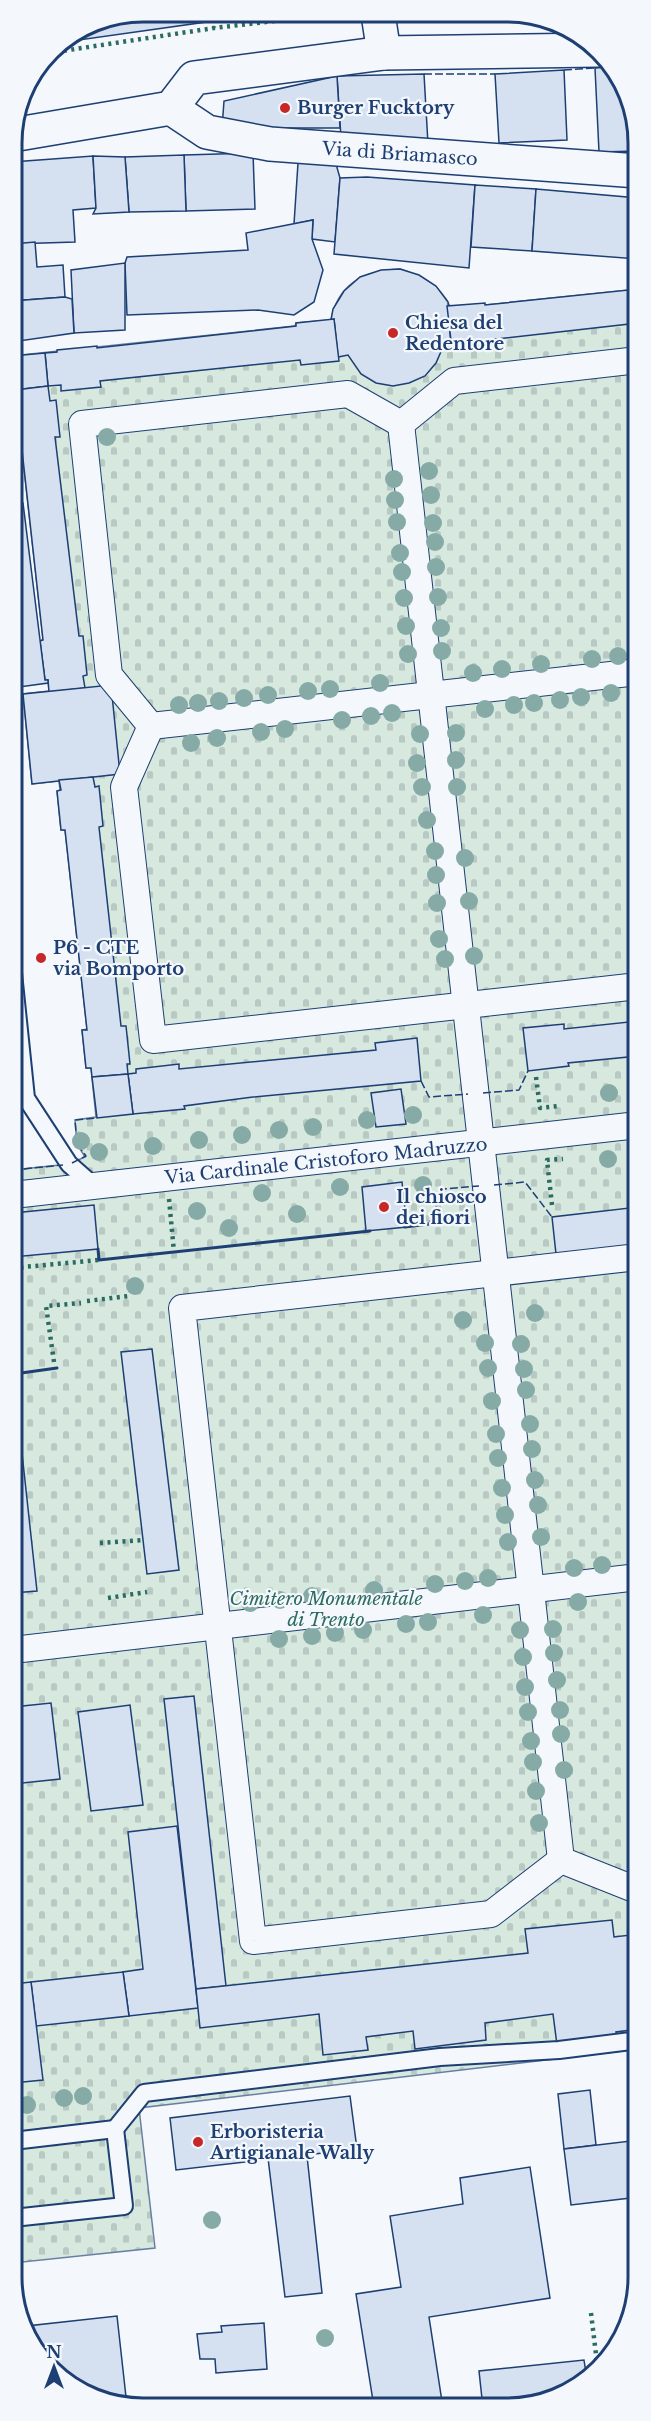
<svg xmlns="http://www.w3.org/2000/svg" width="651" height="2421" viewBox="0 0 651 2421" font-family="'Libre Baskerville',serif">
<defs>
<pattern id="cemetery-stones" width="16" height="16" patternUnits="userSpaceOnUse" patternTransform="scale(1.5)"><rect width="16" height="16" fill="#d7e8df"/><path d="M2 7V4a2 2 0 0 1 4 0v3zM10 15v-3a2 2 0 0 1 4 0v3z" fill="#b8c8c3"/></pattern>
</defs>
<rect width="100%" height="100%" fill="#f4f7fb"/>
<!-- cemetery -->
<path fill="url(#cemetery-stones)" stroke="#687fa3" stroke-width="1.5" d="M 400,269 C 422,276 440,285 450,306 L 485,305 L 638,289 L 639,2049 L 139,2108 L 155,2248 L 13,2263 L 13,1170 L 69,1164 L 85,1157 L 77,1144 L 75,1120 L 96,1117 L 91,1068 L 86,1068 L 82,1030 L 87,1029 L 65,830 L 61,830 L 57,791 L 60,790 L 59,781 L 32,784 L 23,694 L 49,691 L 48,680 L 45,680 L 40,641 L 43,639 L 21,442 L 17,442 L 13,405 L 17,404 L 12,356 L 295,326 L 296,323 L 331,320 C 338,283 366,270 400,269 Z"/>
<!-- building -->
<g fill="#d5e0f0" stroke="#1d3f73" stroke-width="1.5">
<polygon points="144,12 204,12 206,22 79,40 78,32 94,22"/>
<polygon points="609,67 638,126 638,151 599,152 595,68"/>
<polygon points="564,70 567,140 499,143 495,74"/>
<polygon points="424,74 428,144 341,138 337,76"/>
<polygon points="337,76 340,128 222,128 224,101"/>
<polygon points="253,153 255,209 186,211 184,155"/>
<polygon points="184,155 186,211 129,212 125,157"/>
<polygon points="93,156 96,208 73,210 75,242 12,244 12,162"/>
<polygon points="93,156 125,157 129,212 93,214 96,208"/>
<polygon points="298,163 336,164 340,178 335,242 312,239 313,220 294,224"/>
<polygon points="367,177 475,185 469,268 334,254 340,178"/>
<polygon points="475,185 536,189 532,251 471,247"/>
<polygon points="536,189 638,198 638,259 532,251"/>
<polygon points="313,220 312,239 323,270 314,302 294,315 258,310 127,315 125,263 127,257 248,250 246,233"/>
<polygon points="35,242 37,267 63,265 65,297 12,301 12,244"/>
<polygon points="125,263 125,330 74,333 71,270"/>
<polygon points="400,269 419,275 436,286 448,302 451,346 443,347 436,363 425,376 409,383 393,386 376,383 361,374 348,355 338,357 334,319 331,320 333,309 344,291 360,277 381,270"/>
<polygon points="638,289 638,323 488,340 489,345 452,349 447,306 485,303 485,305"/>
<polygon points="65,297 72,299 74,333 12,342 12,301"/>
<polygon points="334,319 339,361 301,365 300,360 100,381 101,387 61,391 61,385 48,386 45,353 57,352 57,350 97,346 97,348 296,326 296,323"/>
<polygon points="45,353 48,386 15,390 12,356"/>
<polygon points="48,386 50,401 56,400 60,437 55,437 79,636 83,636 87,675 83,676 85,688 49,692 48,680 45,680 40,641 43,640 21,441 17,442 13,405 17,405 15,390"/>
<polygon points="23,503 45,680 48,680 48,683 12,688 12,504"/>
<polygon points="111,685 120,774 32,784 23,694"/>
<polygon points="93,777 95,787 99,786 103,826 99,827 121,1026 126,1026 130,1064 127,1064 128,1074 92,1077 91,1068 86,1068 82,1030 87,1030 65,830 61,830 57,791 61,790 59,780"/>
<polygon points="638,1021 638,1056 568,1063 569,1066 528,1071 523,1028 564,1024 564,1029"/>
<polygon points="417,1038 421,1081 253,1097 184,1106 185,1109 133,1114 128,1074 136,1073 136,1069 179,1064 179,1069 376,1050 375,1043"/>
<polygon points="128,1074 133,1114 97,1118 92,1077"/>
<polygon points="401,1089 406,1124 376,1127 371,1093"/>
<polygon points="402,1182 407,1227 366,1231 362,1187"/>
<polygon points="94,1205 98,1249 13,1257 13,1213"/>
<polygon points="638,1207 638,1245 556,1254 552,1217"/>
<polygon points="152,1349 179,1570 147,1574 121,1352"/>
<polygon points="21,1444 37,1591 13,1593 13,1445"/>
<polygon points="194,1696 226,1986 196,1989 164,1699"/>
<polygon points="51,1703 60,1779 13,1784 13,1707"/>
<polygon points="130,1705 143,1805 91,1811 78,1712"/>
<polygon points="177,1826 198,2008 129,2016 123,1972 143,1969 128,1832"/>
<polygon points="612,1920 614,1937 639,1934 639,2029 616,2032 617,2038 557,2045 553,2014 485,2023 486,2040 415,2049 413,2031 366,2037 368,2050 323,2055 319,2014 200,2028 196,1989 528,1953 525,1929"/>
<polygon points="123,1972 129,2016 36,2026 31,1982"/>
<polygon points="31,1982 43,2080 13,2083 13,1984"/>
<polygon points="590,2090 596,2145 564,2149 558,2094"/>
<polygon points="350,2096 357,2149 176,2170 170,2118"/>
<polygon points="639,2140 639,2197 571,2205 564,2149"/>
<polygon points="307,2156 322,2293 285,2297 268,2158"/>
<polygon points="530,2167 550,2298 429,2317 443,2408 374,2407 356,2294 401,2287 390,2216 463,2204 460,2178"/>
<polygon points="639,2227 639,2286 636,2291 630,2228"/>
<polygon points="117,2316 127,2406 118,2406 45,2364 27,2326"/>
<polygon points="264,2323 267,2369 216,2373 215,2359 200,2359 197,2334 222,2332 221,2326"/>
<polygon points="584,2360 587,2380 573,2392 525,2408 483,2408 479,2371"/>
</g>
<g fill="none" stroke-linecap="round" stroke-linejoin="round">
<defs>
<g id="service">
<polyline points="13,973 26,1098 69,1164 95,1187"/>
<polyline points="115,2129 144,2093 440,2057 559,2050 639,2040"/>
<polyline points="13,2141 115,2129 124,2206 13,2218"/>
</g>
<g id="pedestrian">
<polyline points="638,360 454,381 401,424 348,394 82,424 109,675 151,726 124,787 153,1040 638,986"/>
<polyline points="401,424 561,1860"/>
<polyline points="151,726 638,672"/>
<polyline points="13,1195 638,1125"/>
<polyline points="638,1257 182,1308 253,1941 491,1914 561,1860 639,1891"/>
<polyline points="13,1650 638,1577"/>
</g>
<g id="minor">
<polyline points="378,14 384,53"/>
<polyline points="171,108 207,132 270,144 638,171"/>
<polyline points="12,135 171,108 194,78 384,53 598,50"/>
</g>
</defs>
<!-- service casing -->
<use href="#service" stroke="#1d3f73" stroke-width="20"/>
<!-- pedestrian casing -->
<use href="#pedestrian" stroke="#1d3f73" stroke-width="28"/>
<!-- minor casing -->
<use href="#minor" stroke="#1d3f73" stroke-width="36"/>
<!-- service -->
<use href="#service" stroke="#f4f7fb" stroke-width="16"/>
<!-- pedestrian -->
<use href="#pedestrian" stroke="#f4f7fb" stroke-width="26"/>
<!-- minor -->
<use href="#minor" stroke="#f4f7fb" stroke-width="33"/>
<!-- hedge -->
<g stroke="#2c6c60" stroke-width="4.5" stroke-dasharray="3 4.5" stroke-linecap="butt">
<polyline points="211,12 214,28"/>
<polyline points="49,53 214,28 335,14"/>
<polyline points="536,1077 540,1108 559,1106"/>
<polyline points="169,1199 174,1252"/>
<polyline points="552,1205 547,1160 563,1159"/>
<polyline points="13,1268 99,1260"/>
<polyline points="87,1301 129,1296"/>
<polyline points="54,1362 46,1306 81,1303"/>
<polyline points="13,1366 14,1374"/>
<polyline points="100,1543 143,1540"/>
<polyline points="108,1598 147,1592"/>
<polyline points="591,2313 598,2371"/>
</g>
<!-- fence -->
<g stroke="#1d3f73" stroke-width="1.5" stroke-dasharray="8 3" stroke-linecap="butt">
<polyline points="564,70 595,68"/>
<polyline points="424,74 495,74"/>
<polyline points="421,1081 429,1097 468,1094"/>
<polyline points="483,1093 519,1090 528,1071"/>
<polyline points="72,1163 86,1156 77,1144 75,1120 97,1118"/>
<polyline points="13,1170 63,1165"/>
<polyline points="494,1185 525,1182 552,1217"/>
<polyline points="429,1224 444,1189 479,1186"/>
</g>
<!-- wall -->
<g stroke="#1d3f73" stroke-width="3">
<polyline points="415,14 416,18 453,14"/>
<polyline points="405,1227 429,1224"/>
<polyline points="98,1249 99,1260 370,1231"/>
<polyline points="14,1374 57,1368"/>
</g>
</g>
<!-- trees -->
<g fill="#86aba6">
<circle cx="107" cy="437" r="9"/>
<circle cx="429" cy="471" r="9"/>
<circle cx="394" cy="479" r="9"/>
<circle cx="431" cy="495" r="9"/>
<circle cx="395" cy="500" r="9"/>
<circle cx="397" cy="522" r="9"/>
<circle cx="433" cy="523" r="9"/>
<circle cx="435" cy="542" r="9"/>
<circle cx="400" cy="553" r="9"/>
<circle cx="436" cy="567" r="9"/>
<circle cx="402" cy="572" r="9"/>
<circle cx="438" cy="597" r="9"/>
<circle cx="404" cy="598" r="9"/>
<circle cx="406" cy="626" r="9"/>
<circle cx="441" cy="628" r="9"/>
<circle cx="442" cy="651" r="9"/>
<circle cx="408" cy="654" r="9"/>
<circle cx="618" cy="656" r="9"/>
<circle cx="592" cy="659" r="9"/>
<circle cx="541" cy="664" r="9"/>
<circle cx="502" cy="669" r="9"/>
<circle cx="473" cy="673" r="9"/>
<circle cx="380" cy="683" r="9"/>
<circle cx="330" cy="689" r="9"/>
<circle cx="308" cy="691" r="9"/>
<circle cx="611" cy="693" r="9"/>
<circle cx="268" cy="695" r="9"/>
<circle cx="581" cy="697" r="9"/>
<circle cx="244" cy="698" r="9"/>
<circle cx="560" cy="700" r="9"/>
<circle cx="219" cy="701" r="9"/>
<circle cx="198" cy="703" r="9"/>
<circle cx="534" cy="703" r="9"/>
<circle cx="179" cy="705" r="9"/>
<circle cx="514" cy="705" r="9"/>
<circle cx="485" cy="709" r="9"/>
<circle cx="392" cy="713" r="9"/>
<circle cx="371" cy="716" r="9"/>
<circle cx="342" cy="720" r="9"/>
<circle cx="285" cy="729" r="9"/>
<circle cx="261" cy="732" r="9"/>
<circle cx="456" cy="733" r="9"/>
<circle cx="420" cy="734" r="9"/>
<circle cx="217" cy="738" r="9"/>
<circle cx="191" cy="743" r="9"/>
<circle cx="456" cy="760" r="9"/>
<circle cx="417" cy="763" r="9"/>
<circle cx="422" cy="787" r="9"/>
<circle cx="457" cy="787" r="9"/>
<circle cx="427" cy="820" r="9"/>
<circle cx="435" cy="851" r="9"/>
<circle cx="465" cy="858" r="9"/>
<circle cx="436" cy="875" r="9"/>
<circle cx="469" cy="901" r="9"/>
<circle cx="437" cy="903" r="9"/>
<circle cx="439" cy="939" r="9"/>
<circle cx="474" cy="956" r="9"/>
<circle cx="445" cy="959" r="9"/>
<circle cx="609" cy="1093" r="9"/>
<circle cx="413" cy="1115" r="9"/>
<circle cx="367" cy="1120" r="9"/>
<circle cx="313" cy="1127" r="9"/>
<circle cx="279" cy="1130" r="9"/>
<circle cx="242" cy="1135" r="9"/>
<circle cx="199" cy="1140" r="9"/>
<circle cx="81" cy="1141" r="9"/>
<circle cx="153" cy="1146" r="9"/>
<circle cx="99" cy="1152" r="9"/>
<circle cx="608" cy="1159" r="9"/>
<circle cx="423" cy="1185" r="9"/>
<circle cx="340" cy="1187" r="9"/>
<circle cx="262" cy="1193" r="9"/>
<circle cx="197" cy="1211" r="9"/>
<circle cx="297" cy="1214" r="9"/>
<circle cx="229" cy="1228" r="9"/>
<circle cx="135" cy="1286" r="9"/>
<circle cx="535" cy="1313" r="9"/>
<circle cx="463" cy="1320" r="9"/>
<circle cx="485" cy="1343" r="9"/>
<circle cx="521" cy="1344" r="9"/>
<circle cx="488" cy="1368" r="9"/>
<circle cx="524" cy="1369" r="9"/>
<circle cx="526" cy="1390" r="9"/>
<circle cx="492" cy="1401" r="9"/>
<circle cx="530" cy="1424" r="9"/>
<circle cx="496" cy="1434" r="9"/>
<circle cx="532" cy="1449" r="9"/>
<circle cx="498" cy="1458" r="9"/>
<circle cx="535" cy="1480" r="9"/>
<circle cx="502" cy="1488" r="9"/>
<circle cx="538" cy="1505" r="9"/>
<circle cx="505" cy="1515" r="9"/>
<circle cx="541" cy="1537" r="9"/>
<circle cx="508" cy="1542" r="9"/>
<circle cx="602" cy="1565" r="9"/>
<circle cx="574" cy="1568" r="9"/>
<circle cx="488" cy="1578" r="9"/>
<circle cx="465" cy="1581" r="9"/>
<circle cx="435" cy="1584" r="9"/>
<circle cx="374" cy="1590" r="9"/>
<circle cx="312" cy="1596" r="9"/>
<circle cx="280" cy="1600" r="9"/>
<circle cx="578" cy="1602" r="9"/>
<circle cx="250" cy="1603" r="9"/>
<circle cx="483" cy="1615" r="9"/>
<circle cx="428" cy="1622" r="9"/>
<circle cx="406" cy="1624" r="9"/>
<circle cx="553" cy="1629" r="9"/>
<circle cx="363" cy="1630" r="9"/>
<circle cx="520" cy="1630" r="9"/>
<circle cx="335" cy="1633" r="9"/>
<circle cx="312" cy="1636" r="9"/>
<circle cx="279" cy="1639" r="9"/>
<circle cx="554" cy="1653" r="9"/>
<circle cx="523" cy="1657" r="9"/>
<circle cx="557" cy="1680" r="9"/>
<circle cx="525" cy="1687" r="9"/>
<circle cx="560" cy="1710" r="9"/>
<circle cx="528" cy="1712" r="9"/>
<circle cx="561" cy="1734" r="9"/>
<circle cx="531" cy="1741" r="9"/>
<circle cx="533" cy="1762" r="9"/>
<circle cx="564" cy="1770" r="9"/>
<circle cx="536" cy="1791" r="9"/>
<circle cx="539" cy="1823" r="9"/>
<circle cx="83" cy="2096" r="9"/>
<circle cx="64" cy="2098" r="9"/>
<circle cx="27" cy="2105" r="9"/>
<circle cx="212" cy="2220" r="9"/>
<circle cx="325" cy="2338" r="9"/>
</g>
<!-- markers -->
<g fill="#c62828" stroke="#f4f7fb" stroke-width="2">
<circle cx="285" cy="108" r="6"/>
<circle cx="393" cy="333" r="6"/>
<circle cx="41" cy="958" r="6"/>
<circle cx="384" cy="1207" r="6"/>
<circle cx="198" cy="2142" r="6"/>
</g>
<g text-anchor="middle" stroke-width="4.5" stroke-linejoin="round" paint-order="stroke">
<!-- poi labels -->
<g font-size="18" font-weight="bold" fill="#1d3f73" stroke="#f4f7fb" text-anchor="start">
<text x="297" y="114">Burger Fucktory</text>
<text x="405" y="329">Chiesa del<tspan x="405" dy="21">Redentore</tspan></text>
<text x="53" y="954">P6 - CTE<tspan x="53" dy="21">via Bomporto</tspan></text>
<text x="396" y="1203">Il chiosco<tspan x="396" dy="21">dei fiori</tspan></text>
<text x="210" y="2138">Erboristeria<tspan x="210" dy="21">Artigianale Wally</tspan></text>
</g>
<!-- street labels -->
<g font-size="18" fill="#1d3f73" stroke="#f4f7fb">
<text transform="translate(400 154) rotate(4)" y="6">Via di Briamasco</text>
<text transform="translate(326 1161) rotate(-6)" y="6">Via Cardinale Cristoforo Madruzzo</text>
</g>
<!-- park labels -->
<g font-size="18" font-style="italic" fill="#2c6c60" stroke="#f4f7fb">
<text x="326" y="1605">Cimitero Monumentale<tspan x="326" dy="21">di Trento</tspan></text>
</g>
</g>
<!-- crop -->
<path d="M0 0H651V2421H0ZM143 22H507A121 121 0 0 1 628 143V2277A121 121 0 0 1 507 2398H143A121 121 0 0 1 22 2277V143A121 121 0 0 1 143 22Z" fill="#f4f7fb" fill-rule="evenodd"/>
<path fill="none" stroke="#1d3f73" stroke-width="3" d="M143 22H507A121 121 0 0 1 628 143V2277A121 121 0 0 1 507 2398H143A121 121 0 0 1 22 2277V143A121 121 0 0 1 143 22Z"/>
<!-- north arrow -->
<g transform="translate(54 2367)" stroke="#f4f7fb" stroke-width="4.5" paint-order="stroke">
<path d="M0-4.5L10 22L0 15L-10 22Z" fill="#1d3f73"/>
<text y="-9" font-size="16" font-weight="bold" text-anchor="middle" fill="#1d3f73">N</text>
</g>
</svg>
